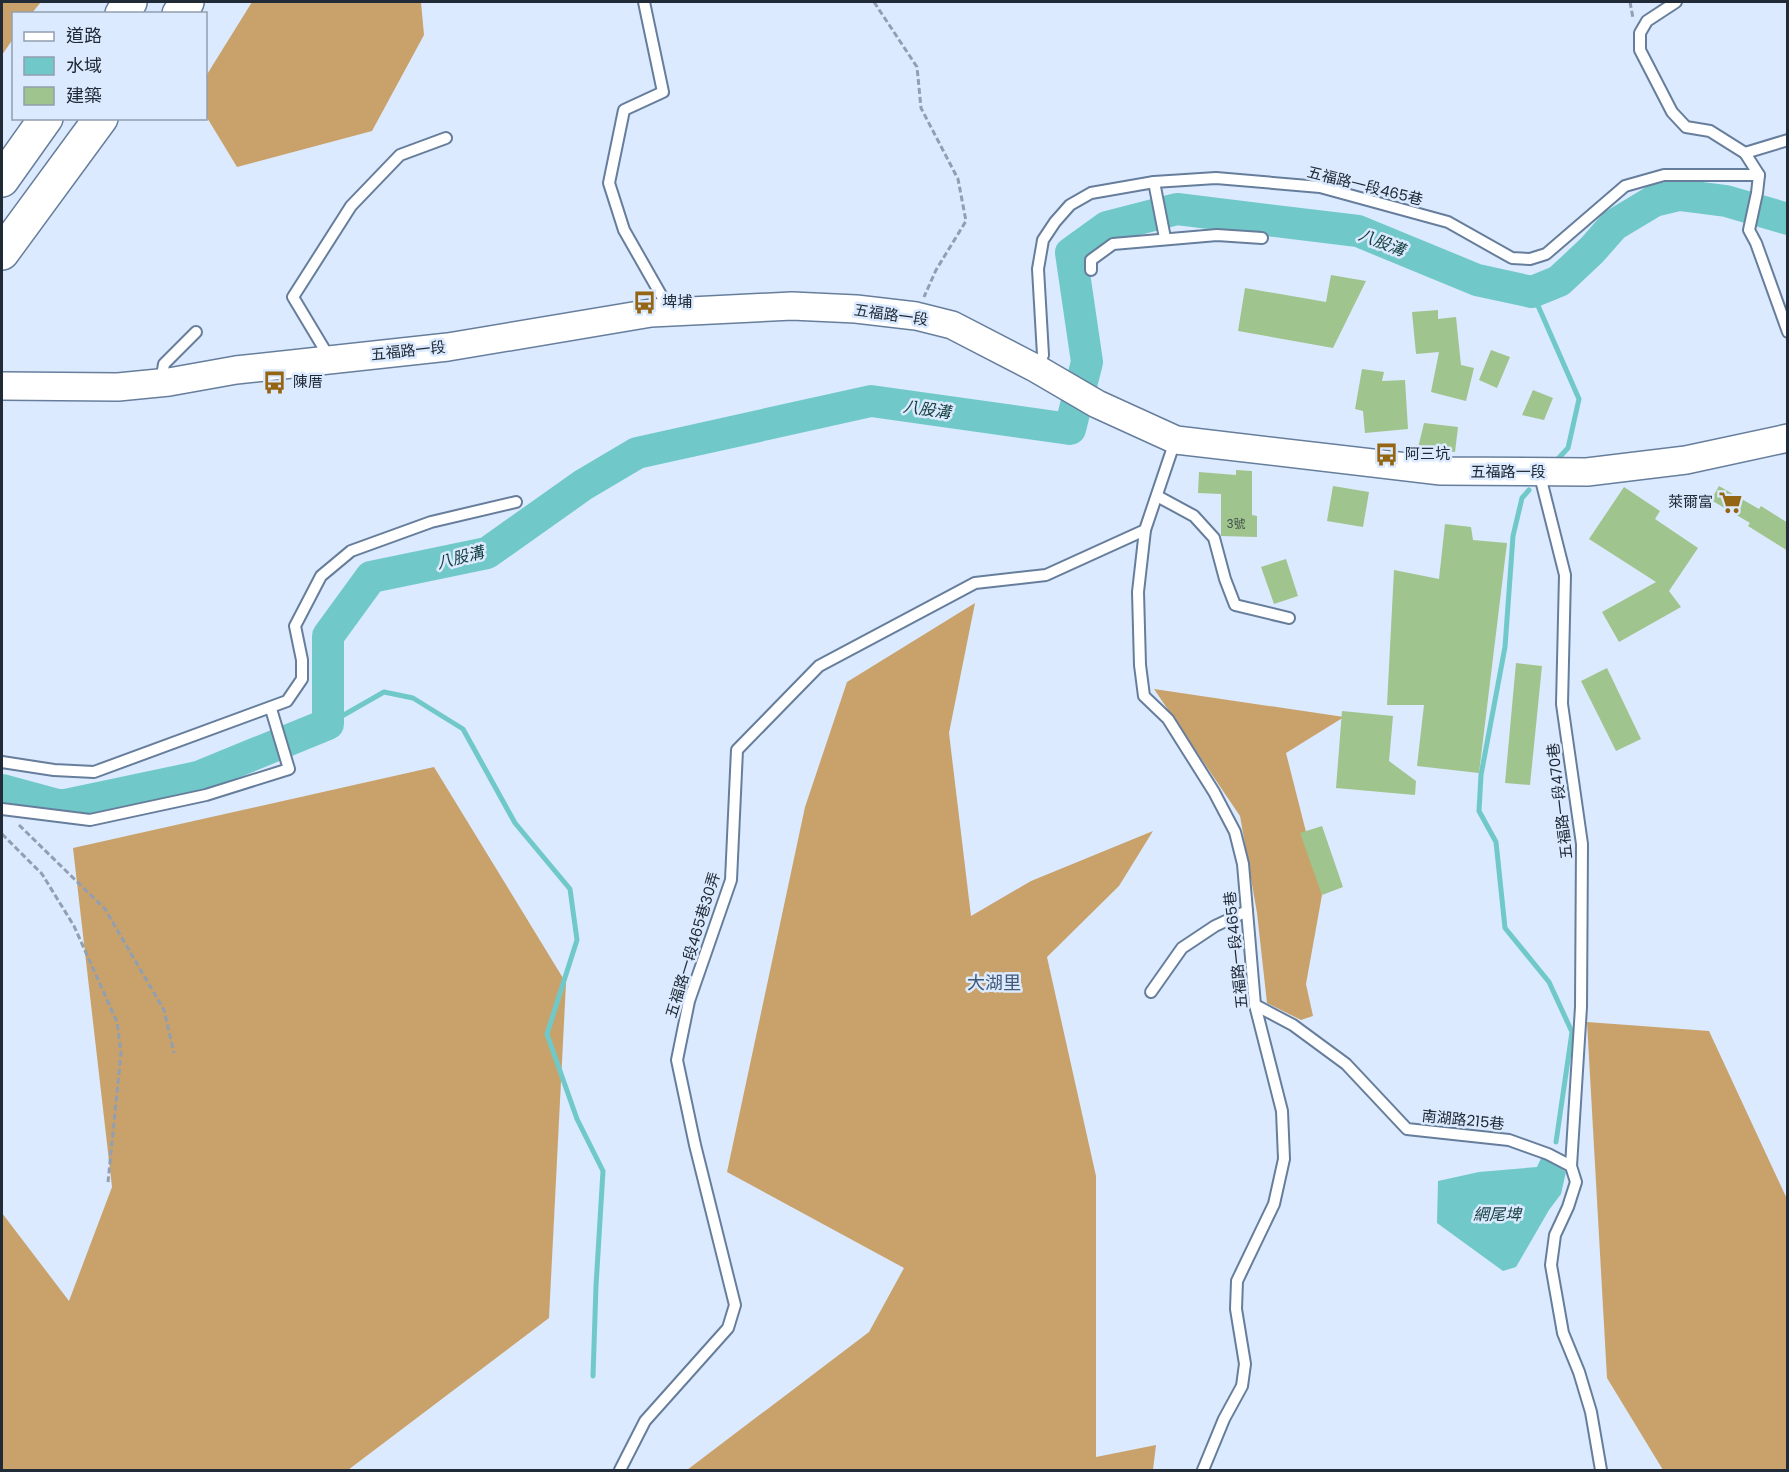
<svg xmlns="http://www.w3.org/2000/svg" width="1789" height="1472" viewBox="0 0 1789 1472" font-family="Poppins,'Noto Sans TC',sans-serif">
<rect width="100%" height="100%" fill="#dbeafe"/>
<!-- forest -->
<g fill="#c9a26b">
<polygon points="2,2 41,2 32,13 14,14 13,39 2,55"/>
<polygon points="252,2 421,2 424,35 372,131 237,167 206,116 206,76"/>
<polygon points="975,603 949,733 971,916 1031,881 1153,831 1119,886 1047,957 1096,1176 1096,1457 1156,1445 1153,1470 687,1470 869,1332 904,1268 727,1172 805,807 847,682"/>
<polygon points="1154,689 1344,717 1286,753 1322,895 1306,984 1313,1016 1301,1020 1267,1003 1257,913 1240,816"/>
<polygon points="434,767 566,983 549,1318 348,1470 2,1470 2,1213 69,1301 112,1187 73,848"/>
<polygon points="1587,1022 1709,1031 1787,1199 1787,1470 1663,1470 1607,1378"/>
</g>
<!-- water -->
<polygon fill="#70c9c8" points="1543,1154 1566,1172 1561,1194 1549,1210 1516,1267 1503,1271 1437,1223 1438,1181 1479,1172 1537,1167"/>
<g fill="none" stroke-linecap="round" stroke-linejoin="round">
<!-- stream -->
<g stroke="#70c9c8" stroke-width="5">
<polyline points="1532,292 1579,399 1568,448 1555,462"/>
<polyline points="1529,490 1522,498 1513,536 1505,647 1481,775 1479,811 1496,842 1505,928 1549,982 1572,1032 1556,1142"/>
<polyline points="328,724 384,692 413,698 463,729 515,823 570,889 577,940 547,1034 577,1119 603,1171 596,1286 593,1376"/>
</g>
<!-- river -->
<polyline stroke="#70c9c8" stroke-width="32" points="2,790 61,806 198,777 328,724 328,636 371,577 487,553 583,485 637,453 871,401 1070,429 1087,362 1071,253 1107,227 1177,209 1358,231 1477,280 1532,292 1559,281 1592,250 1614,225 1654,201 1679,195 1726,201 1788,219"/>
</g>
<!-- building -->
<g fill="#a0c48d">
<polygon points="1331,275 1366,281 1333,348 1238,331 1245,288 1326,302"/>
<polygon points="1438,310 1438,319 1456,317 1461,365 1474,368 1466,401 1431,392 1439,352 1416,354 1412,312"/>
<polygon points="1491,350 1510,357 1497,388 1479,380"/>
<polygon points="1362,369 1384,372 1382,381 1405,380 1408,429 1365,433 1363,411 1355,409"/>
<polygon points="1533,390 1553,398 1544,420 1522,415"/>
<polygon points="1424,423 1458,427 1455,452 1418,448"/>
<polygon points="1236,470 1252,471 1252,515 1257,516 1257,537 1221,536 1221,494 1198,493 1199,472 1236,475"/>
<polygon points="1333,486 1369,492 1363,527 1327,521"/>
<polygon points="1719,486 1759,509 1761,506 1788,523 1788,551 1748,526 1750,523 1711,500"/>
<polygon points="1624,487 1660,511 1655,519 1698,548 1669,591 1681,607 1619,642 1602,612 1656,582 1589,539"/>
<polygon points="1445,524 1471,527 1473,540 1507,543 1479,773 1417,766 1424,705 1387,705 1394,570 1439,579"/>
<polygon points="1286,559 1298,596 1274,604 1261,567"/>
<polygon points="1516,663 1542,666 1530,785 1505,783"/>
<polygon points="1607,668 1641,739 1616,751 1581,681"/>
<polygon points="1342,711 1393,716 1389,761 1416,781 1415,795 1336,788"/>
<polygon points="1322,826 1343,887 1322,895 1300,833"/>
</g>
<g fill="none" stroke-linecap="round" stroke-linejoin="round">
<defs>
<g id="service">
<polyline points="644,2 663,92 624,110 609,183 624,230 669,309"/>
<polyline points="1676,2 1647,21 1640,33 1640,50 1672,112 1686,127 1710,131 1745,153 1759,175 1757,193 1749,230 1756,243 1788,332"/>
<polyline points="1745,153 1788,140"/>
<polyline points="1154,182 1165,238"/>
<polyline points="1091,270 1091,260 1113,244 1217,235 1262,238"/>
<polyline points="329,357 293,297 351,206 400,155 446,138"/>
<polyline points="1038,368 1043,355 1038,269 1043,240 1055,222 1070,205 1091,193 1154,182 1216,178 1320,187 1448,222 1512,258 1530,259 1546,254 1625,186 1664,175 1759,175"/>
<polyline points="161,382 164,364 196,332"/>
<polyline points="1175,441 1145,530 1138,592 1140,665 1144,696 1168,719 1214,792 1235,832 1243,864 1255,1005 1282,1111 1284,1159 1274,1204 1237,1281 1236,1309 1245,1364 1242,1386 1224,1419 1203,1470"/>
<polyline points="1539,472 1565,575 1562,704 1582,844 1581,1007 1571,1166"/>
<polyline points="1157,496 1194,516 1214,538 1225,579 1235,605 1289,618"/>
<polyline points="2,762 54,770 94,772 287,701 302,679 302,660 295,626 321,576 351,551 431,522 516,502"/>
<polyline points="2,809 90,820 206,795 289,769 271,709"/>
<polyline points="1151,992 1182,948 1215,926 1247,911"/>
<polyline points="1255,1005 1293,1025 1346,1064 1407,1129 1509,1140 1548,1154 1571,1166 1576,1182 1568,1207 1555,1235 1551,1265 1563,1333 1579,1372 1591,1412 1601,1470"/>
<polyline points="620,1470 645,1421 728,1328 735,1305 695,1145 677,1060 689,1001 731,880 737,750 819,666 975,583 1046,575 1145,530"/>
</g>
<polyline id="secondary" points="2,386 118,387 169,382 236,370 448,347 651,313 792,306 856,309 916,316 952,325 1037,369 1097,404 1176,440 1441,471 1587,472 1686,460 1788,438"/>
<g id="motorway">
<polyline points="122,14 130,2"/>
<polyline points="179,14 187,2"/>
<polyline points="2,180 46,118"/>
<polyline points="2,253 101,118"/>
</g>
</defs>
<!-- service casing -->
<use href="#service" stroke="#667e9c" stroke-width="14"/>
<!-- secondary casing -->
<use href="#secondary" stroke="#667e9c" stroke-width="30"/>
<!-- motorway casing -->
<use href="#motorway" stroke="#667e9c" stroke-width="36"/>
<!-- path -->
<g stroke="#929fb0" stroke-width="3" stroke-dasharray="6 3" stroke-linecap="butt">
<polyline points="874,2 917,67 921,108 958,179 966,221 936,270 924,297"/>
<polyline points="1630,2 1633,18"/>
<polyline points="19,825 105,909 164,1010 174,1053"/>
<polyline points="2,834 42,874 74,926 117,1022 121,1053 108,1182"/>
</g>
<!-- service -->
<use href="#service" stroke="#fff" stroke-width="10"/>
<!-- secondary -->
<use href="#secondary" stroke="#fff" stroke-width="27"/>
<!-- motorway -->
<use href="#motorway" stroke="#fff" stroke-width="33"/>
</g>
<!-- icons -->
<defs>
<symbol id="bus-bare" viewBox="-9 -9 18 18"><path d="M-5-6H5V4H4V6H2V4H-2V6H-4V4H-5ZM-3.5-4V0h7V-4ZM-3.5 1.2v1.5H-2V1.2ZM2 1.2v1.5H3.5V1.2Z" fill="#946513" stroke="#dbeafe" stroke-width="2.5" paint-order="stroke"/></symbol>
<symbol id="supermarket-bare" viewBox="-9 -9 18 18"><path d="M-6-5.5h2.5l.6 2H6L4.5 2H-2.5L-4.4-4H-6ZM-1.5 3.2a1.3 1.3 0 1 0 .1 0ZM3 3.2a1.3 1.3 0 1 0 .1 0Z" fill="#946513" stroke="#dbeafe" stroke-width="2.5" paint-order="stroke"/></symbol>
</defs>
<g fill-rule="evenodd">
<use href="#bus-bare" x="628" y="286" width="33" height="33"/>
<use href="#bus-bare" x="258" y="366" width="33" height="33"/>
<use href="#bus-bare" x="1370" y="438" width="33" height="33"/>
<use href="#supermarket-bare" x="1714" y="486" width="33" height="33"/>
</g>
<g text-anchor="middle" stroke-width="5" stroke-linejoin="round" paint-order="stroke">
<!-- number labels -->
<g font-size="12" fill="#41514d">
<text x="1236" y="528">3號</text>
</g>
<!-- street labels -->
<g font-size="15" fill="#212b38" stroke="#dbeafe">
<text transform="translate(1365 186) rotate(14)" y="5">五福路一段465巷</text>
<text transform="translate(891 315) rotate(8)" y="5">五福路一段</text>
<text transform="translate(408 351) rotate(-6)" y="5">五福路一段</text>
<text x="1508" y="477">五福路一段</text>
<text transform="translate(1560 801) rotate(-97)" y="5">五福路一段470巷</text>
<text transform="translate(693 945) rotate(-73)" y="5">五福路一段465巷30弄</text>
<text transform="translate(1236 950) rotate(-96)" y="5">五福路一段465巷</text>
<text transform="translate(1463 1120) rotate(6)" y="5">南湖路215巷</text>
</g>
<!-- poi labels -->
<g font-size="15" fill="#212b38" stroke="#dbeafe" text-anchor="start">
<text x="662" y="307">埤埔</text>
<text x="293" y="387">陳厝</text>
<text x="1405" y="459">阿三坑</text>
<text x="1713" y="507" text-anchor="end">萊爾富</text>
</g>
<!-- water labels -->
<g font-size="16" font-style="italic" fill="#174141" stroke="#dbeafe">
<text transform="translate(1382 242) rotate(21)" y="6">八股溝</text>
<text transform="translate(927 409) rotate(8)" y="6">八股溝</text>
<text transform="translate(460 557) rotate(-14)" y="6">八股溝</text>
<text x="1497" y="1220">網尾埤</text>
</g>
<!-- quarter labels -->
<g font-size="18" fill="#435975" stroke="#dbeafe">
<text x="994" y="989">大湖里</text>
</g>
</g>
<!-- border -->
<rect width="1789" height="1472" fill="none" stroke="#212b38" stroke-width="6"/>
<!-- legend -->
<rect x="12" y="12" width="195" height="108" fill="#dbeafe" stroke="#919eaf" stroke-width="1.5"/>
<rect x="24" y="32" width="30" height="9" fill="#ffffff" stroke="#919eaf" stroke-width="1.5"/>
<text x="66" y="42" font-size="18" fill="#212b38">道路</text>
<rect x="24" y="57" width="30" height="18" fill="#70c9c8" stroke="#919eaf" stroke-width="1.5"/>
<text x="66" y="72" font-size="18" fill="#212b38">水域</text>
<rect x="24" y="87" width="30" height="18" fill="#a0c48d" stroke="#919eaf" stroke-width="1.5"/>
<text x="66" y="102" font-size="18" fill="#212b38">建築</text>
</svg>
